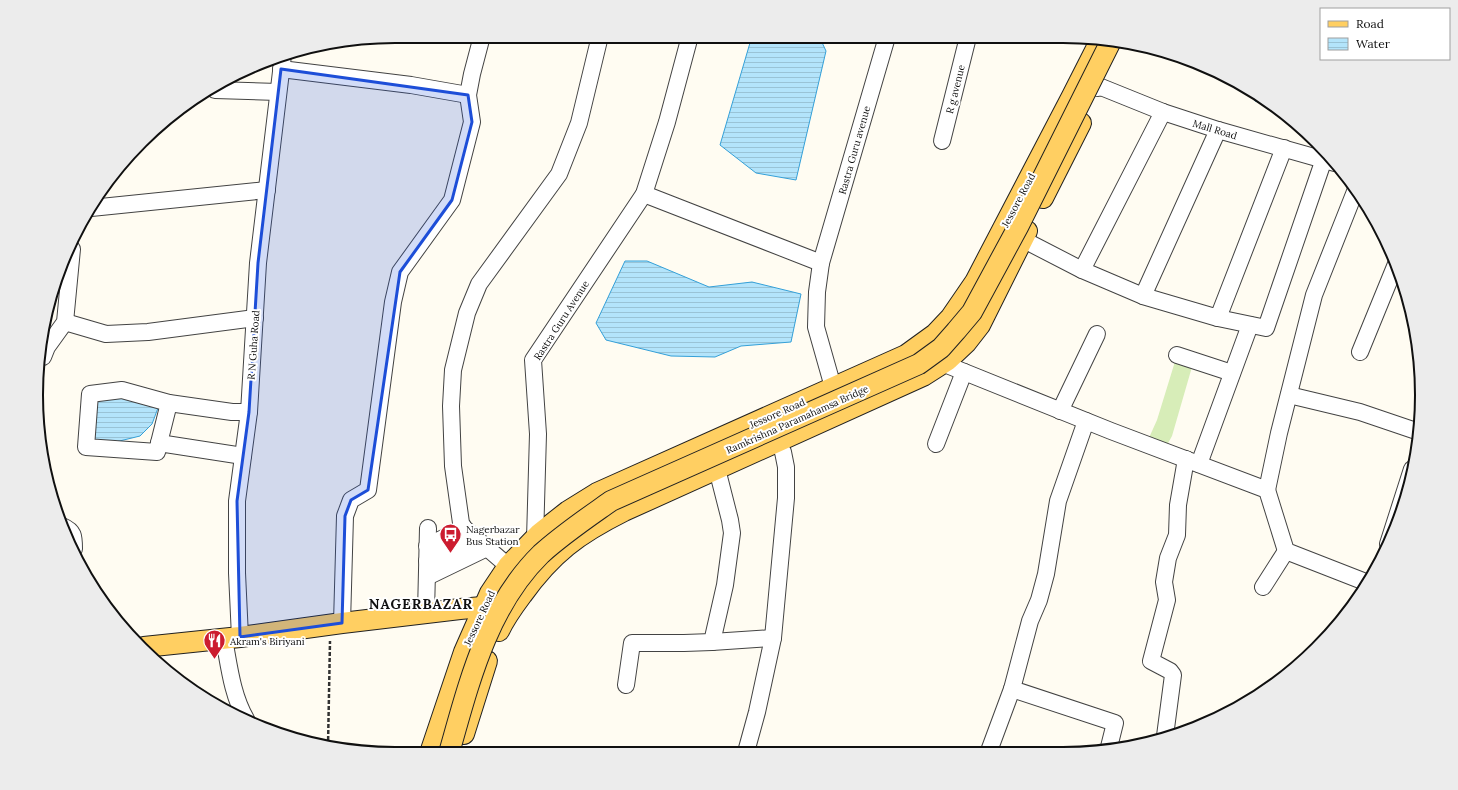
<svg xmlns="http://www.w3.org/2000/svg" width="1458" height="790" viewBox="0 0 1458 790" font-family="Lora,serif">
<defs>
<pattern id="water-rules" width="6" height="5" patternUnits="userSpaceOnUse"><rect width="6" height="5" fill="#b3e4fb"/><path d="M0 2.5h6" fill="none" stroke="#99c3d6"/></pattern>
</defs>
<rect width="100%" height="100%" fill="#fffcf2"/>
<!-- grass -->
<polygon fill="#d7edb8" points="1177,355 1194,360 1172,436 1167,445 1148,440 1157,420"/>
<!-- water -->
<g fill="url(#water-rules)" stroke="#34a0d8">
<polygon points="752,36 819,36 826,51 796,180 756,173 720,145"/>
<polygon points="1255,93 1279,110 1255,101 1254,99"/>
<polygon points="625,261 647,261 709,287 752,282 801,294 791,342 741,346 715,357 671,356 606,340 596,323"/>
<polygon points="106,393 158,408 152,424 140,436 95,447 89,404"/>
</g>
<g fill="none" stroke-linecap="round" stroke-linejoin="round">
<defs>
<g id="minor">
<polyline points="281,69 411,85 468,95"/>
<polyline points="1098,88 1101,87 1163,112 1218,130 1335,163"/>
<polyline points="215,90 278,92"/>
<polyline points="942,141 968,37"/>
<polyline points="644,194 821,263"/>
<polyline points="91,208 267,190"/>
<polyline points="1022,239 1082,270 1143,296 1218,318 1284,148"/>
<polyline points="1082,270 1163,112"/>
<polyline points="1143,296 1218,130"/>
<polyline points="1218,318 1266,328 1324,159"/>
<polyline points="65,322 106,334 148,332 255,318"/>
<polyline points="1360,352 1396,264"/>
<polyline points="1177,355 1232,373"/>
<polyline points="43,357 47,347 65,322 72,249"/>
<polyline points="936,358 942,363 1111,431 1267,490 1286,551 1368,583"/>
<polyline points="833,387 816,327 817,292 821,263 887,37"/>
<polyline points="1289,395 1360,412 1419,432"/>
<polyline points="1060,411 1097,334"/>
<polyline points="1086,421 1058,501 1046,574 1039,600 1030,621 1012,689 1115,723 1108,751"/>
<polyline points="159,443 169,403"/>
<polyline points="936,444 964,372"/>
<polyline points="243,456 159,443 157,452 86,447 90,394 122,390 169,403 232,412 249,412"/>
<polyline points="1199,464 1250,325"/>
<polyline points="1267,490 1279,433 1314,295 1356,189"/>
<path d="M 62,526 C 74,531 74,536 74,549"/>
<polyline points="540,544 535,539 538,434 533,360 644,194 667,122 690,36"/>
<polyline points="1388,544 1412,469"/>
<polyline points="427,546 464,528"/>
<polyline points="427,561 476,538"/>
<polyline points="508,566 464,528 461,523 453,466 451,406 453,370 467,313 479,284 559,174 579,123 600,36"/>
<polyline points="427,577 487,548"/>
<polyline points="1263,587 1286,551"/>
<polyline points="426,613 428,528"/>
<polyline points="342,623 345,516 351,500 368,490 393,302 400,272 452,200 472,122 468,95 472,74 482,36"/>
<polyline points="240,637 237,573 237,501 249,412 258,263 283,55"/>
<path d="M 224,639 C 229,665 232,695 246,719"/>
<polyline points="712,642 773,638"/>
<polyline points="626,685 632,643 684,643 712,642 725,585 732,533 730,520 717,469"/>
<polyline points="1165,736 1173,675 1170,671 1151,661 1167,600 1164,582 1168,558 1177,535 1178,505 1186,459"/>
<polyline points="989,751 1012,689"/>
<polyline points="746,752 757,712 773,638 786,498 786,467 783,452 777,442"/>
</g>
<g id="major">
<polyline points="1043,198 1081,123"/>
<path d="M 499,631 C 505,618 513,607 522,595 C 552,553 578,534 624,511 L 923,376 L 948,360 L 966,343 L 980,325 L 1027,231"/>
<polyline points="144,647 240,637 342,623 460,609 482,607 493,611"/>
<polyline points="464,734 487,661"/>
<polyline points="430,753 464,652 490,593 508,566 540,533 568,511 597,493 906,355 935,334 951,317 975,282 1072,96 1101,39"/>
</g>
</defs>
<!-- minor casing -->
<use href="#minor" stroke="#434343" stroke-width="18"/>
<!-- major casing -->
<use href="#major" stroke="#212121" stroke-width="22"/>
<!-- path -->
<polyline stroke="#323232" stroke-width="2.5" stroke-dasharray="4 2" stroke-linecap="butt" points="328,746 330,641"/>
<!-- minor -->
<use href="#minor" stroke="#fff" stroke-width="16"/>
<!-- major -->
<use href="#major" stroke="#ffcf62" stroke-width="20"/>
<defs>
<path id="major-bridge" d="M 449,753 C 469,683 487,607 541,554 C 563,534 587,518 611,501 L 919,364 L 941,348 L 956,331 L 972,312 L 1018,227 L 1111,41"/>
</defs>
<!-- major-bridge casing -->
<use href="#major-bridge" stroke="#212121" stroke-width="22" stroke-linecap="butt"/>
<!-- major-bridge -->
<use href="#major-bridge" stroke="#ffcf62" stroke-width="20"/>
</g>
<!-- marked area -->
<path fill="#1d4ed8" fill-opacity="0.2" stroke="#1d4ed8" stroke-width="3" stroke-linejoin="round" d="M 281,69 L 468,95 L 472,122 L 452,200 L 400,272 L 368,490 L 351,500 L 345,516 L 342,623 L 240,637 L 237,501 L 249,412 L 258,263 Z"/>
<!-- icons -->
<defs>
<symbol id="bus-pin" viewBox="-11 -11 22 30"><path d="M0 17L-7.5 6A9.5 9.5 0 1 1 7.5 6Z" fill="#cc1c2f" stroke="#fff"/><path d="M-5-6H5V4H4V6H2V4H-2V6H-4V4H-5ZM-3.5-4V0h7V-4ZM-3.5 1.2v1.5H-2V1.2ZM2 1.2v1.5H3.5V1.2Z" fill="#fff"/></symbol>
<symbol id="restaurant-pin" viewBox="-11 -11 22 30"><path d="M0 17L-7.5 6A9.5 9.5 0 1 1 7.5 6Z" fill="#cc1c2f" stroke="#fff"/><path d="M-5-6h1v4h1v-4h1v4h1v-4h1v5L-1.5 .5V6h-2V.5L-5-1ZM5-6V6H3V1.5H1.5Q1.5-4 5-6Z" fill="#fff"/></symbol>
</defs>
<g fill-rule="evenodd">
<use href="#bus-pin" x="438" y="522" width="25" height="34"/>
<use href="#restaurant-pin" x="202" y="628" width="25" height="34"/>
</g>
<g text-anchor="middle" stroke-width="4" stroke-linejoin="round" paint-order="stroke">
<!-- street labels -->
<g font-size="10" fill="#101010" stroke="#fff">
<text transform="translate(955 89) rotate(-76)" y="4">R g avenue</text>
<text transform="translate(1215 129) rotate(17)" y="4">Mall Road</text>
<text transform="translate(854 150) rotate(-74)" y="4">Rastra Guru avenue</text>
<text transform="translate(1018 200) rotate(-62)" y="4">Jessore Road</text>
<text transform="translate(561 320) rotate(-57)" y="4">Rastra Guru Avenue</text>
<text transform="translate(253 345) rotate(-86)" y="4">R N Guha Road</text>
<text transform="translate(777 413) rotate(-24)" y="4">Jessore Road</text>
<text transform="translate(797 419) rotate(-24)" y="4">Ramkrishna Paramahamsa Bridge</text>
<text transform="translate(479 618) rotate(-65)" y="4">Jessore Road</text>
</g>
<!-- poi labels -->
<g font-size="10" fill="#101010" stroke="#fff" text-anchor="start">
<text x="466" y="533">Nagerbazar<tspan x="466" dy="12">Bus Station</tspan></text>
<text x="230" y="645">Akram's Biriyani</text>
</g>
<!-- district labels -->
<g font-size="14" font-weight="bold" letter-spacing="1" fill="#101010" stroke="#fff">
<text x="421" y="609">NAGERBAZAR</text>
</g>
</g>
<!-- crop -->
<path d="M0 0H1458V790H0ZM395 43H1063A352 352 0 0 1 1415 395V395A352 352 0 0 1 1063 747H395A352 352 0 0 1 43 395V395A352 352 0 0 1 395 43Z" fill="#ececec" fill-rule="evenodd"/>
<path fill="none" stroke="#101010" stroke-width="2" d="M395 43H1063A352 352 0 0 1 1415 395V395A352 352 0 0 1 1063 747H395A352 352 0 0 1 43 395V395A352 352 0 0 1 395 43Z"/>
<!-- legend -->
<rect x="1320" y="8" width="130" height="52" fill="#ffffff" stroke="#9f9f9f"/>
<rect x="1328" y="21" width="20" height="6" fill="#ffcf62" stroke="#9f9f9f"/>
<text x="1356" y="28" font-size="12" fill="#101010">Road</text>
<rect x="1328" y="38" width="20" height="12" fill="url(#water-rules)" stroke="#9f9f9f"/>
<text x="1356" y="48" font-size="12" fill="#101010">Water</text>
</svg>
